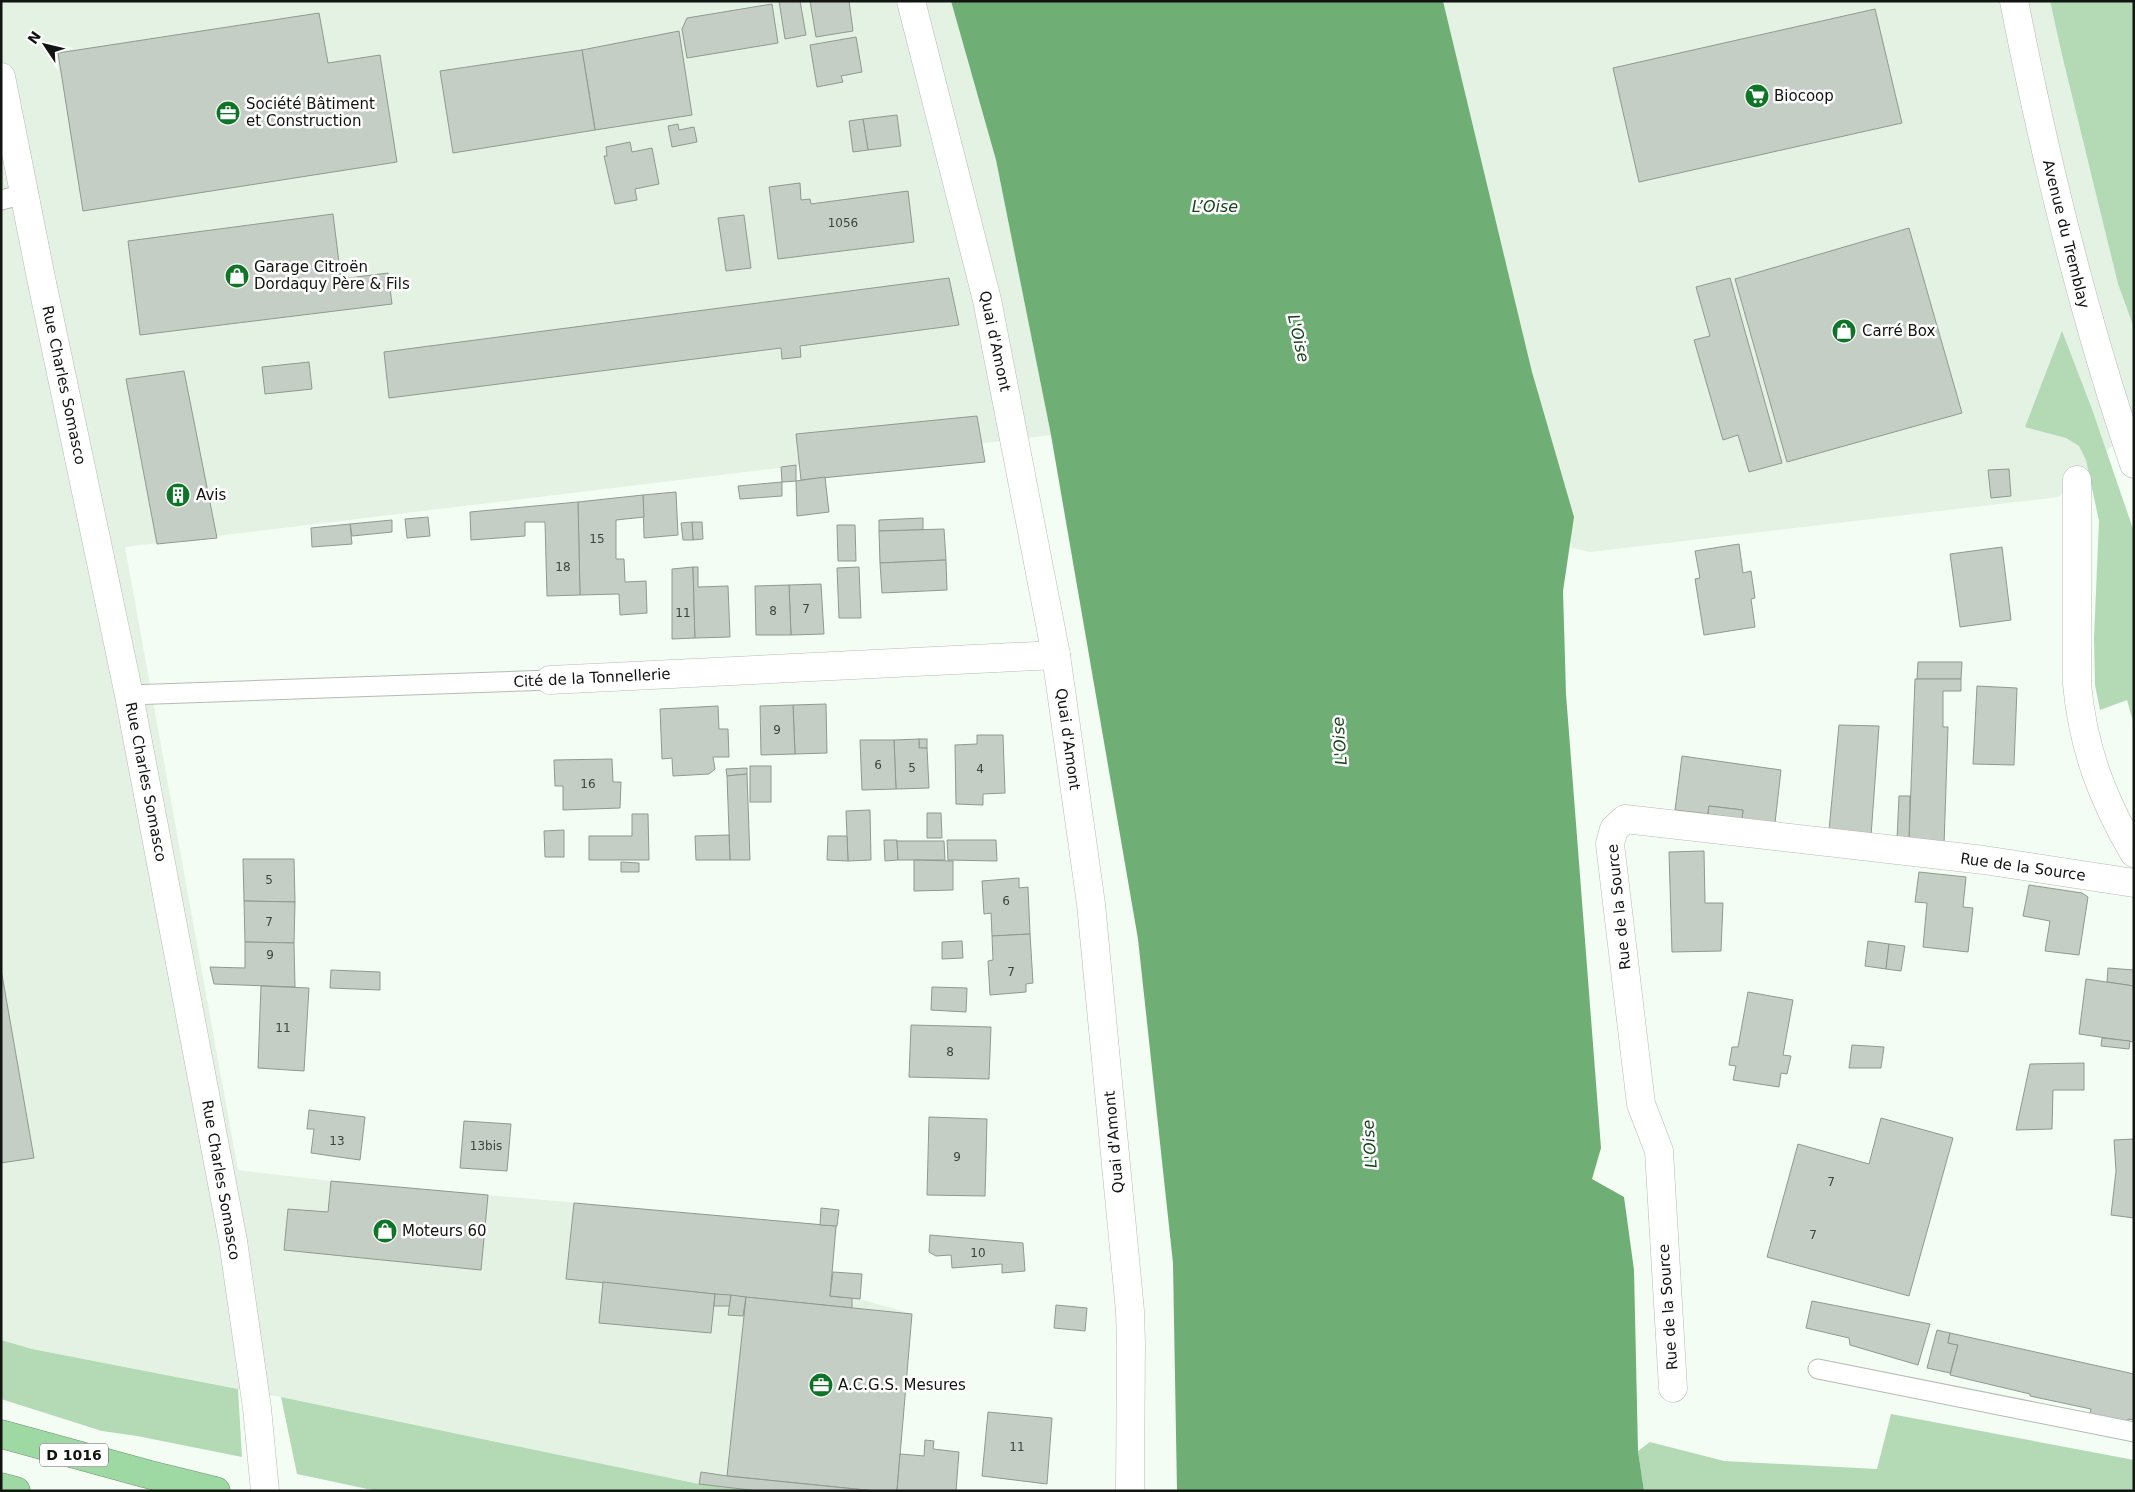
<svg xmlns="http://www.w3.org/2000/svg" width="2135" height="1492" viewBox="0 0 2135 1492" font-family="'DejaVu Sans',sans-serif">
<rect width="100%" height="100%" fill="#f4fdf4"/>
<!-- built -->
<g fill="#e4f2e4">
<polygon points="1,1 951,1 996,160 1051,435 125,547 238,1170 331,1181 837,1226 833,1272 862,1274 860,1299 912,1314 897,1491 759,1491 699,1484 296,1400 32,1349 1,1340"/>
<polygon points="1443,1 2050,1 2062,55 2118,284 2134,328 2134,425 2059,497 1590,552 1572,548 1532,372"/>
</g>
<!-- green -->
<g fill="#b3dab4">
<polygon points="2050,1 2134,1 2134,328 2118,284 2062,55"/>
<polygon points="2062,331 2092,409 2134,532 2134,725 2127,700 2100,710 2095,685 2094,638 2099,521 2086,460 2079,446 2066,438 2025,427"/>
<polygon points="1,1340 32,1349 238,1389 242,1457 137,1436 102,1431 1,1399"/>
<polygon points="281,1397 699,1484 759,1491 377,1491 297,1474"/>
<polygon points="1891,1414 2134,1460 2134,1491 1644,1491 1638,1451 1650,1442 1724,1461 1877,1469"/>
</g>
<!-- water -->
<polygon fill="#6fae74" points="951,1 1443,1 1532,372 1574,517 1563,591 1566,694 1601,1148 1592,1179 1624,1197 1634,1270 1638,1451 1644,1491 1177,1491 1173,1263 1138,939 1051,435 996,160"/>
<!-- building -->
<g fill="#c5cec5" stroke="#909890">
<polygon points="779,1 800,1 806,35 785,39"/>
<polygon points="810,1 849,1 853,31 816,37"/>
<polygon points="772,4 778,43 687,58 682,29 687,18"/>
<polygon points="1875,9 1902,123 1639,182 1613,68"/>
<polygon points="319,13 328,63 380,55 397,162 83,211 58,53"/>
<polygon points="679,31 692,115 595,130 582,50"/>
<polygon points="856,37 862,72 841,76 843,82 817,87 810,45"/>
<polygon points="582,50 595,130 453,153 440,71"/>
<polygon points="897,115 901,146 868,150 863,119"/>
<polygon points="863,119 868,150 853,152 849,121"/>
<polygon points="678,124 679,130 694,127 697,142 672,147 668,126"/>
<polygon points="630,142 632,152 652,148 659,184 635,189 637,200 615,204 604,156 607,156 606,147"/>
<polygon points="800,183 801,200 810,199 811,204 908,191 914,242 778,259 769,187"/>
<polygon points="333,214 341,279 388,273 392,304 140,335 128,241"/>
<polygon points="744,215 751,268 726,271 718,218"/>
<polygon points="1909,228 1962,413 1787,462 1735,279"/>
<polygon points="949,278 959,325 800,346 801,357 782,359 781,348 389,398 384,352"/>
<polygon points="1730,278 1782,463 1749,472 1738,435 1723,440 1694,340 1710,336 1696,287"/>
<polygon points="309,362 312,389 265,394 262,367"/>
<polygon points="184,371 217,538 157,544 126,379"/>
<polygon points="977,416 985,462 801,480 796,434"/>
<polygon points="796,465 796,481 782,482 781,467"/>
<polygon points="2009,469 2011,496 1991,498 1988,470"/>
<polygon points="825,477 829,512 797,516 796,481"/>
<polygon points="782,482 782,496 740,499 738,486"/>
<polygon points="676,492 678,535 644,538 643,495"/>
<polygon points="643,495 644,517 616,520 616,559 624,559 625,582 646,581 647,613 620,615 619,594 580,595 578,502"/>
<polygon points="578,502 580,595 547,596 545,522 525,522 525,536 471,540 470,512"/>
<polygon points="428,517 430,536 407,538 405,519"/>
<polygon points="923,518 923,530 879,531 879,520"/>
<polygon points="392,520 392,532 352,536 350,524"/>
<polygon points="692,522 702,522 703,539 693,540"/>
<polygon points="692,522 693,540 683,540 681,523"/>
<polygon points="350,524 352,544 312,547 311,528"/>
<polygon points="837,525 855,525 856,561 838,561"/>
<polygon points="944,529 946,560 880,563 879,531"/>
<polygon points="1739,544 1743,573 1751,571 1755,598 1751,599 1755,627 1704,635 1695,579 1700,578 1695,551"/>
<polygon points="2002,547 2011,620 1960,627 1950,554"/>
<polygon points="946,560 947,590 882,593 880,563"/>
<polygon points="693,567 695,638 672,639 672,569"/>
<polygon points="693,567 698,567 698,587 728,586 730,637 695,638"/>
<polygon points="859,567 861,618 839,618 837,568"/>
<polygon points="821,584 824,634 791,635 789,585"/>
<polygon points="789,585 791,635 756,635 755,586"/>
<polygon points="1918,662 1962,662 1961,679 1917,679"/>
<polygon points="1915,679 1961,679 1961,691 1943,691 1943,727 1948,727 1944,845 1909,841"/>
<polygon points="1977,686 2017,688 2014,765 1973,764"/>
<polygon points="826,704 827,753 795,754 793,705"/>
<polygon points="793,705 795,754 761,755 760,706"/>
<polygon points="718,706 719,729 728,729 729,757 713,757 715,769 709,774 673,776 672,758 662,759 660,709"/>
<polygon points="1839,725 1879,726 1871,836 1829,830"/>
<polygon points="977,735 1003,735 1005,793 983,794 983,805 956,804 955,745 977,744"/>
<rect x="919" y="739" width="8" height="9"/>
<polygon points="919,739 919,748 927,748 929,788 896,789 894,740"/>
<polygon points="860,740 894,740 896,789 862,790"/>
<polygon points="1682,756 1781,770 1775,823 1742,819 1743,810 1709,806 1708,814 1675,810"/>
<polygon points="612,759 613,782 621,782 620,808 563,810 563,786 555,786 554,760"/>
<rect x="750" y="766" width="21" height="36"/>
<polygon points="747,768 747,774 727,776 726,769"/>
<polygon points="747,774 750,860 730,860 727,776"/>
<polygon points="1899,796 1910,796 1909,841 1897,839"/>
<polygon points="1709,806 1743,810 1742,819 1708,814"/>
<polygon points="870,810 871,860 848,861 846,811"/>
<polygon points="927,813 941,813 942,838 927,838"/>
<polygon points="632,814 648,814 649,860 589,860 589,836 632,836"/>
<polygon points="564,830 564,857 545,857 544,831"/>
<polygon points="729,835 730,860 696,860 695,836"/>
<polygon points="828,836 847,836 848,861 827,860"/>
<polygon points="884,840 897,840 898,860 885,861"/>
<polygon points="947,840 996,840 997,861 948,860"/>
<polygon points="897,841 944,841 945,860 898,860"/>
<polygon points="1704,851 1705,903 1723,903 1721,951 1672,952 1669,852"/>
<polygon points="243,859 294,859 295,902 244,901"/>
<polygon points="914,860 953,861 953,890 914,891"/>
<polygon points="621,862 639,863 639,872 621,872"/>
<polygon points="1919,872 1966,877 1963,907 1973,908 1968,952 1923,947 1927,903 1915,902"/>
<polygon points="1019,878 1019,888 1028,887 1030,934 992,936 991,913 984,914 982,881"/>
<polygon points="2029,885 2082,893 2088,897 2079,955 2045,951 2050,921 2023,916"/>
<polygon points="244,901 295,902 294,943 245,942"/>
<polygon points="1030,934 1033,983 1026,984 1026,992 990,995 988,961 993,960 992,936"/>
<polygon points="962,941 963,958 942,959 942,942"/>
<polygon points="1868,941 1889,944 1886,969 1865,966"/>
<polygon points="245,942 294,943 295,987 214,984 210,967 245,968"/>
<polygon points="1889,944 1905,946 1901,971 1886,969"/>
<polygon points="2108,968 2134,970 2134,986 2107,982"/>
<polygon points="1,969 34,1158 1,1163"/>
<polygon points="331,970 380,972 380,990 330,988"/>
<polygon points="2086,979 2134,986 2134,1042 2079,1034"/>
<polygon points="261,986 309,988 304,1071 258,1068"/>
<polygon points="932,987 967,988 966,1012 931,1010"/>
<polygon points="1748,992 1793,1000 1783,1055 1791,1056 1787,1074 1781,1073 1779,1087 1733,1080 1736,1066 1729,1065 1732,1047 1738,1047"/>
<polygon points="911,1025 991,1027 989,1079 909,1077"/>
<polygon points="2102,1038 2130,1041 2129,1049 2101,1046"/>
<polygon points="1852,1045 1884,1047 1881,1068 1849,1068"/>
<polygon points="2084,1063 2084,1090 2053,1090 2052,1129 2016,1130 2030,1064"/>
<polygon points="309,1110 365,1117 360,1160 311,1153 314,1129 307,1129"/>
<polygon points="929,1117 987,1119 985,1196 927,1195"/>
<polygon points="1881,1118 1953,1138 1909,1296 1767,1257 1798,1144 1869,1164"/>
<polygon points="464,1121 511,1124 507,1171 460,1168"/>
<polygon points="2134,1139 2134,1218 2111,1215 2116,1171 2114,1140"/>
<polygon points="331,1181 488,1195 481,1270 284,1250 288,1209 328,1212"/>
<polygon points="574,1203 836,1226 830,1296 852,1298 852,1308 566,1279"/>
<polygon points="821,1208 839,1210 837,1226 820,1225"/>
<polygon points="930,1235 1023,1243 1025,1271 1002,1273 1002,1264 952,1268 951,1255 936,1256 929,1252"/>
<polygon points="833,1272 862,1274 860,1299 830,1296"/>
<polygon points="603,1282 715,1294 711,1333 599,1323"/>
<polygon points="715,1294 731,1295 730,1306 714,1306"/>
<polygon points="731,1295 746,1297 743,1316 728,1315"/>
<polygon points="746,1297 912,1314 897,1491 875,1491 727,1476"/>
<polygon points="1812,1301 1930,1324 1918,1365 1850,1345 1849,1338 1806,1328"/>
<polygon points="1056,1305 1087,1308 1085,1331 1054,1328"/>
<polygon points="1937,1330 1950,1333 1948,1343 1958,1345 1950,1373 1927,1368"/>
<polygon points="1950,1333 2134,1374 2134,1420 2128,1419 2127,1428 2089,1419 2091,1409 2030,1396 2030,1394 1950,1375 1958,1345 1948,1343"/>
<polygon points="988,1412 1052,1418 1047,1484 982,1476"/>
<polygon points="925,1440 934,1441 933,1449 959,1452 956,1491 897,1491 900,1454 924,1456"/>
<polygon points="701,1472 727,1476 875,1491 759,1491 699,1484"/>
</g>
<g fill="none" stroke-linecap="round" stroke-linejoin="round">
<defs>
<g id="lane">
<polyline points="1,200 24,194"/>
<polyline points="129,695 550,680"/>
<polyline points="1818,1369 2134,1432"/>
</g>
<g id="street">
<polyline points="911,1 987,300 1056,655 1091,904 1130,1311 1131,1344 1130,1491"/>
<polyline points="1,77 41,278 129,695 233,1241 257,1408 265,1491"/>
<path d="M 2077,480 L 2077,684 C 2083,748 2102,798 2134,853"/>
<polyline points="550,680 1056,655"/>
<polyline points="1673,1388 1659,1151 1641,1104 1610,844 1614,829 1625,819 1984,860 2134,883"/>
</g>
<path id="secondary" d="M 2014,1 C 2045,158 2082,313 2134,464"/>
<g id="highway">
<polyline points="1,1434 147,1474 216,1491"/>
<polyline points="1,1487 16,1491"/>
</g>
</defs>
<!-- lane casing -->
<use href="#lane" stroke="#b3bcb3" stroke-width="21"/>
<!-- street casing -->
<use href="#street" stroke="#b3bcb3" stroke-width="29"/>
<!-- secondary casing -->
<use href="#secondary" stroke="#b3bcb3" stroke-width="29"/>
<!-- highway casing -->
<use href="#highway" stroke="#6d936f" stroke-width="29"/>
<!-- lane -->
<use href="#lane" stroke="#fff" stroke-width="19"/>
<!-- street -->
<use href="#street" stroke="#fff" stroke-width="28"/>
<!-- secondary -->
<use href="#secondary" stroke="#fff" stroke-width="28"/>
<!-- highway -->
<use href="#highway" stroke="#9ed8a2" stroke-width="28"/>
</g>
<!-- icons -->
<defs>
<symbol id="supermarket-disc" viewBox="-11 -11 22 22"><circle r="9.5" fill="#0e7527" stroke="#fff"/><path d="M-6-5.5h2.5l.6 2H6L4.5 2H-2.5L-4.4-4H-6ZM-1.5 3.2a1.3 1.3 0 1 0 .1 0ZM3 3.2a1.3 1.3 0 1 0 .1 0Z" fill="#fff"/></symbol>
<symbol id="office-disc" viewBox="-11 -11 22 22"><circle r="9.5" fill="#0e7527" stroke="#fff"/><path d="M-6-3h4V-5.5h4V-3h4V5H-6ZM-1-4.5V-3h2v-1.5ZM-6 0V1H6V0Z" fill="#fff"/></symbol>
<symbol id="shop-disc" viewBox="-11 -11 22 22"><circle r="9.5" fill="#0e7527" stroke="#fff"/><path d="M-5-2.5h2.3a2.7 3.5 0 0 1 5.4 0H5L5.5 6h-11ZM-1.5-2.5h3a1.5 2.3 0 0 0-3 0Z" fill="#fff"/></symbol>
<symbol id="building-disc" viewBox="-11 -11 22 22"><circle r="9.5" fill="#0e7527" stroke="#fff"/><path d="M-4-6H4V6H1V3H-1V6H-4ZM-2.5-4.3h1.7v1.8h-1.7ZM.8-4.3h1.7v1.8H.8ZM-2.5-1h1.7V.8h-1.7ZM.8-1h1.7V.8H.8Z" fill="#fff"/></symbol>
</defs>
<g fill-rule="evenodd">
<use href="#supermarket-disc" x="1743" y="82" width="28" height="28"/>
<use href="#office-disc" x="214" y="99" width="28" height="28"/>
<use href="#shop-disc" x="223" y="262" width="28" height="28"/>
<use href="#shop-disc" x="1830" y="317" width="28" height="28"/>
<use href="#building-disc" x="164" y="481" width="28" height="28"/>
<use href="#shop-disc" x="371" y="1217" width="28" height="28"/>
<use href="#office-disc" x="807" y="1371" width="28" height="28"/>
</g>
<g text-anchor="middle" stroke-width="5" stroke-linejoin="round" paint-order="stroke">
<!-- number labels -->
<g font-size="12" fill="#3e423e">
<text x="843" y="227">1056</text>
<text x="597" y="543">15</text>
<text x="563" y="571">18</text>
<text x="806" y="613">7</text>
<text x="773" y="615">8</text>
<text x="683" y="617">11</text>
<text x="777" y="734">9</text>
<text x="878" y="769">6</text>
<text x="912" y="772">5</text>
<text x="980" y="773">4</text>
<text x="588" y="788">16</text>
<text x="269" y="884">5</text>
<text x="1006" y="905">6</text>
<text x="269" y="926">7</text>
<text x="270" y="959">9</text>
<text x="1011" y="976">7</text>
<text x="283" y="1032">11</text>
<text x="950" y="1056">8</text>
<text x="337" y="1145">13</text>
<text x="486" y="1150">13bis</text>
<text x="957" y="1161">9</text>
<text x="1831" y="1186">7</text>
<text x="1813" y="1239">7</text>
<text x="978" y="1257">10</text>
<text x="1017" y="1451">11</text>
</g>
<!-- shield labels -->
<rect fill="#fff" stroke="#585a58" stroke-width="1" x="40" y="1443.5" width="68" height="23" rx="4"/>
<g font-size="14" font-weight="bold" fill="#111411">
<text x="74" y="1460">D 1016</text>
</g>
<!-- poi labels -->
<g font-size="15" fill="#111411" stroke="#fff" text-anchor="start">
<text x="1774" y="101">Biocoop</text>
<text x="246" y="109">Société Bâtiment<tspan x="246" dy="17">et Construction</tspan></text>
<text x="254" y="272">Garage Citroën<tspan x="254" dy="17">Dordaquy Père &amp; Fils</tspan></text>
<text x="1862" y="336">Carré Box</text>
<text x="196" y="500">Avis</text>
<text x="402" y="1236">Moteurs 60</text>
<text x="838" y="1390">A.C.G.S. Mesures</text>
</g>
<!-- street labels -->
<g font-size="15" fill="#111411" stroke="#fff">
<text transform="translate(2066 234) rotate(76)" y="5">Avenue du Tremblay</text>
<text transform="translate(995 341) rotate(78)" y="5">Quai d'Amont</text>
<text transform="translate(64 385) rotate(78)" y="5">Rue Charles Somasco</text>
<text transform="translate(592 678) rotate(-3)" y="5">Cité de la Tonnellerie</text>
<text transform="translate(1068 739) rotate(82)" y="5">Quai d'Amont</text>
<text transform="translate(146 782) rotate(79)" y="5">Rue Charles Somasco</text>
<text transform="translate(2023 867) rotate(8)" y="5">Rue de la Source</text>
<text transform="translate(1619 907) rotate(-96)" y="5">Rue de la Source</text>
<text transform="translate(1114 1142) rotate(-95)" y="5">Quai d'Amont</text>
<text transform="translate(221 1180) rotate(80)" y="5">Rue Charles Somasco</text>
<text transform="translate(1668 1307) rotate(-94)" y="5">Rue de la Source</text>
</g>
<!-- water labels -->
<g font-size="16" font-style="italic" fill="#18451e" stroke="#fff">
<text x="1215" y="212">L’Oise</text>
<text transform="translate(1299 338) rotate(77)" y="6">L'Oise</text>
<text transform="translate(1339 741) rotate(-94)" y="6">L'Oise</text>
<text transform="translate(1369 1144) rotate(-94)" y="6">L'Oise</text>
</g>
</g>
<!-- border -->
<rect width="2135" height="1492" fill="none" stroke="#111411" stroke-width="5"/>
<!-- north arrow -->
<g transform="translate(45 45) rotate(305)" stroke="#ffffff" stroke-width="4" paint-order="stroke">
<path d="M0-4L9 19L0 12L-9 19Z" fill="#111411"/>
<text y="-8" font-size="14" font-weight="bold" text-anchor="middle" fill="#111411">N</text>
</g>
</svg>
